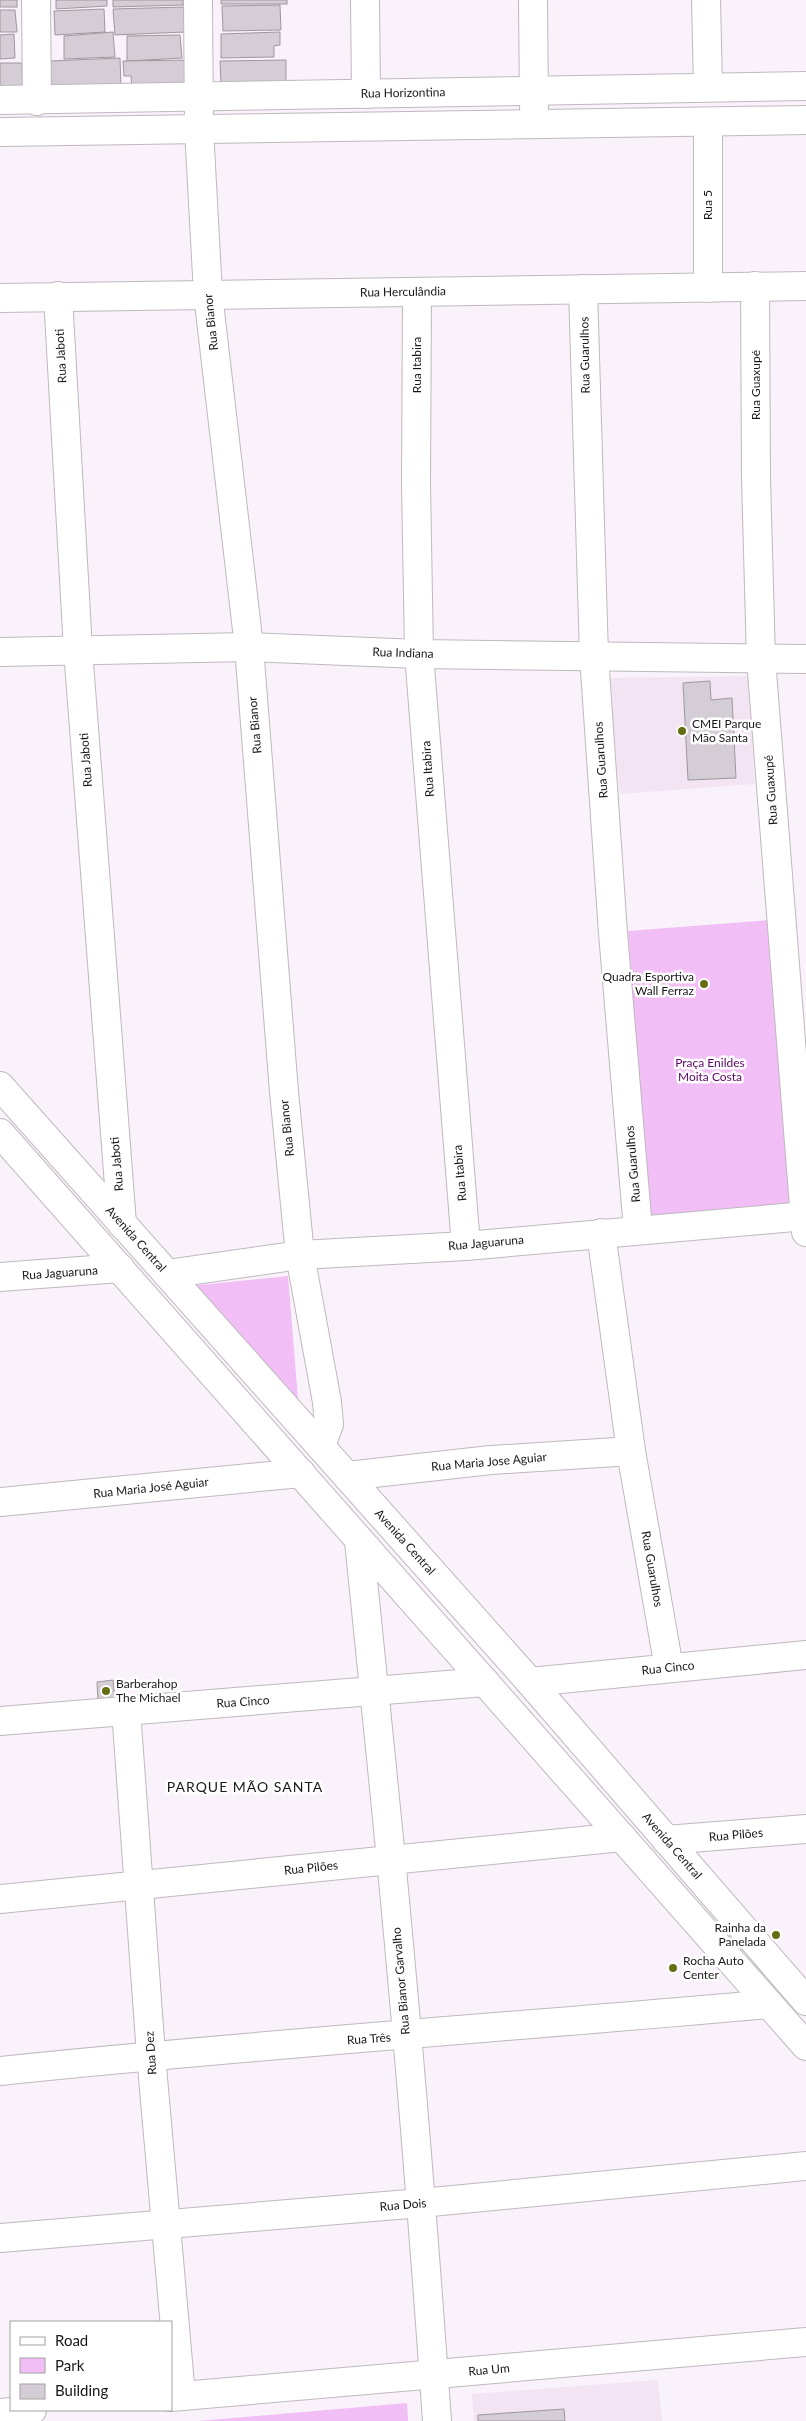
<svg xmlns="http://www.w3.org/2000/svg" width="806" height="2421" viewBox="0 0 806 2421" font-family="Lato,sans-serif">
<rect width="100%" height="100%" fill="#faf2fa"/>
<!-- built -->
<g fill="#f2e4f2">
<polygon points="748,676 755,784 620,794 607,678"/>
<polygon points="658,2380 662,2421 474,2421 472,2394"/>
</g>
<!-- green -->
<g fill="#f1bff5">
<polygon points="770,920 793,1209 650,1220 628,931"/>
<polygon points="288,1276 299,1411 189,1286"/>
<polygon points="407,2403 408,2421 198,2421"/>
</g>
<!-- building -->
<g fill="#d5cdd5" stroke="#9e979e">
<rect x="0" y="0" width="17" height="7"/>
<polygon points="56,0 107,0 107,6 56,9"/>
<polygon points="113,0 183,0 183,5 113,7"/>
<rect x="221" y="0" width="66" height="4"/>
<polygon points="280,5 281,30 223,31 222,6"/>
<polygon points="184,7 185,32 115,35 113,9"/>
<polygon points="104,9 105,32 55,35 54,11"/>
<polygon points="0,10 15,10 17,32 0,32"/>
<polygon points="113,32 115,57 64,59 64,36"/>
<polygon points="280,32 280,45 274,46 274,57 221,58 221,34"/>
<polygon points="14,34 15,58 0,59 0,35"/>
<polygon points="180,35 182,58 127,61 127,36"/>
<polygon points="120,58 121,87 51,90 50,61"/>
<polygon points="189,60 191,89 132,90 131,76 124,76 123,61"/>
<polygon points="286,60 286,83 221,85 220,61"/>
<polygon points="0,63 22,63 23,92 0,92"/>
<polygon points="710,681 711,700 732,698 736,778 688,780 683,683"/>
<polygon points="113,1680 115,1701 98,1702 97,1682"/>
<polygon points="564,2409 565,2421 478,2421 478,2415"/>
</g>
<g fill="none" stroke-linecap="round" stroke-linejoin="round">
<defs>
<g id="minor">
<polyline points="36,0 37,101"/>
<polyline points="198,0 199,129 208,294 249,647 284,1092 300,1255 327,1402 329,1424 321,1446"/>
<polyline points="365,0 366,94"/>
<polyline points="533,0 534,107"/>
<polyline points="706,0 708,87"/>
<polyline points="0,100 806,86"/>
<polyline points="0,132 806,120"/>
<polyline points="755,286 756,478 761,659 806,1232"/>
<polyline points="708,288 708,122"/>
<polyline points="583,289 594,656 613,933 638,1230"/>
<polyline points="417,292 416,483 419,654 466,1246"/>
<polyline points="58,296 78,650 122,1224"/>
<polyline points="0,298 806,286"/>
<polyline points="0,652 249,647 419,654 806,659"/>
<polyline points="601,1233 631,1451 669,1668"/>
<polyline points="167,1274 300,1255 466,1246 806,1216"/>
<polyline points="0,1277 120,1268"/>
<polyline points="347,1476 491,1460 631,1451"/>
<polyline points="0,1502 301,1473"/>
<path d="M 359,1541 C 369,1648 381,1753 391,1859 C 409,2046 424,2234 437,2421"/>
<polyline points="530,1682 806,1655"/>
<polyline points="126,1710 151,2055 181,2396"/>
<polyline points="0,1721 485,1682"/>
<polyline points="666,1840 806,1829"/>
<polyline points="0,1899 622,1837"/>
<path d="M 0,2071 C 256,2044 513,2027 769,2004"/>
<polyline points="0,2238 421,2203 806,2166"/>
<polyline points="171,2397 806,2342"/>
<polyline points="0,2413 32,2410"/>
</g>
<g id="major">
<polyline points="0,1086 530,1682 806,2001"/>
<polyline points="0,1133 806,2046"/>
</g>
</defs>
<!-- minor casing -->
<use href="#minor" stroke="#bfb8bf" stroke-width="30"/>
<!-- major casing -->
<use href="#major" stroke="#bfb8bf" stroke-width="30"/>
<!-- minor -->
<use href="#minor" stroke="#fff" stroke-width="28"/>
<!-- major -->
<use href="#major" stroke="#fff" stroke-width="28"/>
</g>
<!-- markers -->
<g fill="#666d13" stroke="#fff" stroke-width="2">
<circle cx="682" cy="731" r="5"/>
<circle cx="704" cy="984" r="5"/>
<circle cx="106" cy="1691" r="5"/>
<circle cx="776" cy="1935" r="5"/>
<circle cx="673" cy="1968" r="5"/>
</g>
<g text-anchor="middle" stroke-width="5" stroke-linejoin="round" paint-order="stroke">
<!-- street labels -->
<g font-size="12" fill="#1a171a" stroke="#fff">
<text transform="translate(403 93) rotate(-1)" y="4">Rua Horizontina</text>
<text transform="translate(708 205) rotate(-90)" y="4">Rua 5</text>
<text transform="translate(403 292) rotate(-1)" y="4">Rua Herculândia</text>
<text transform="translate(211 322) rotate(-96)" y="4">Rua Bianor</text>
<text transform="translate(585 355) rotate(-91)" y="4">Rua Guarulhos</text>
<text transform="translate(61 356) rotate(-93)" y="4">Rua Jaboti</text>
<text transform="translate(417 365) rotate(-90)" y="4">Rua Itabira</text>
<text transform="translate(756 385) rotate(-90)" y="4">Rua Guaxupé</text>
<text transform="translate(403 653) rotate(2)" y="4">Rua Indiana</text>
<text transform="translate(255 725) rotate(-95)" y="4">Rua Bianor</text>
<text transform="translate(86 760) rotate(-94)" y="4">Rua Jaboti</text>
<text transform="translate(601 760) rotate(-94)" y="4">Rua Guarulhos</text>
<text transform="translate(428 769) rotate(-94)" y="4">Rua Itabira</text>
<text transform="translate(771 790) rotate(-94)" y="4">Rua Guaxupé</text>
<text transform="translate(287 1128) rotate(-96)" y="4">Rua Bianor</text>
<text transform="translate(117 1164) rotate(-95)" y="4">Rua Jaboti</text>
<text transform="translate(633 1164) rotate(-95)" y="4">Rua Guarulhos</text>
<text transform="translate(460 1173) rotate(-95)" y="4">Rua Itabira</text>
<text transform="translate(136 1239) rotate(48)" y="4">Avenida Central</text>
<text transform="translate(486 1243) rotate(-5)" y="4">Rua Jaguaruna</text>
<text transform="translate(60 1273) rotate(-4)" y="4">Rua Jaguaruna</text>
<text transform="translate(489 1462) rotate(-5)" y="4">Rua Maria Jose Aguiar</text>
<text transform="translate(151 1488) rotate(-6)" y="4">Rua Maria José Aguiar</text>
<text transform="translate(405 1542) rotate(48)" y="4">Avenida Central</text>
<text transform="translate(652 1569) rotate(80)" y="4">Rua Guarulhos</text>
<text transform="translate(668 1668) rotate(-6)" y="4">Rua Cinco</text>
<text transform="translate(243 1702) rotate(-4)" y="4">Rua Cinco</text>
<text transform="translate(736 1835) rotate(-5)" y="4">Rua Pilões</text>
<text transform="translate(672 1846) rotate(49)" y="4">Avenida Central</text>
<text transform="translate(311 1868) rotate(-6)" y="4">Rua Pilões</text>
<text transform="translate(401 1981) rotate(-95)" y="4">Rua Bianor Garvalho</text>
<text transform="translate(369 2039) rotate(-4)" y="4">Rua Três</text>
<text transform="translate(151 2053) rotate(-94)" y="4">Rua Dez</text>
<text transform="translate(403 2205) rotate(-5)" y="4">Rua Dois</text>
<text transform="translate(489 2370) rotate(-5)" y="4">Rua Um</text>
</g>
<!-- poi labels -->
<g font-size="12" fill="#1a171a" stroke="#fff" text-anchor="start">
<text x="692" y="728">CMEI Parque<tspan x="692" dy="14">Mão Santa</tspan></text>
<text x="694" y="981" text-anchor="end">Quadra Esportiva<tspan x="694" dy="14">Wall Ferraz</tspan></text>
<text x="116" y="1688">Barberahop<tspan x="116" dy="14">The Michael</tspan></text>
<text x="766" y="1932" text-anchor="end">Rainha da<tspan x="766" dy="14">Panelada</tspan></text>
<text x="683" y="1965">Rocha Auto<tspan x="683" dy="14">Center</tspan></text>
</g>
<!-- park labels -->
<g font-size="12" fill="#5c0564" stroke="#fff">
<text x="710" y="1067">Praça Enildes<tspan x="710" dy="14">Moita Costa</tspan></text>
</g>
<!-- neighbourhood labels -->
<g font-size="14" letter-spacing="1" fill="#1a171a" stroke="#fff">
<text x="245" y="1792">PARQUE MÃO SANTA</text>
</g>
</g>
<!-- legend -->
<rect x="10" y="2321" width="162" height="90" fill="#ffffff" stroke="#a3a2a3"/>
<rect x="20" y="2337" width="25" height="8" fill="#ffffff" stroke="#a3a2a3"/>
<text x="55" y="2346" font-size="15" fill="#1a171a">Road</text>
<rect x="20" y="2358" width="25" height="15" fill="#f1bff5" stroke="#a3a2a3"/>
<text x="55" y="2371" font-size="15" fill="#1a171a">Park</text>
<rect x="20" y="2384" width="25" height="15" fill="#d5cdd5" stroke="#a3a2a3"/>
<text x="55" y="2396" font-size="15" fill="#1a171a">Building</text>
</svg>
